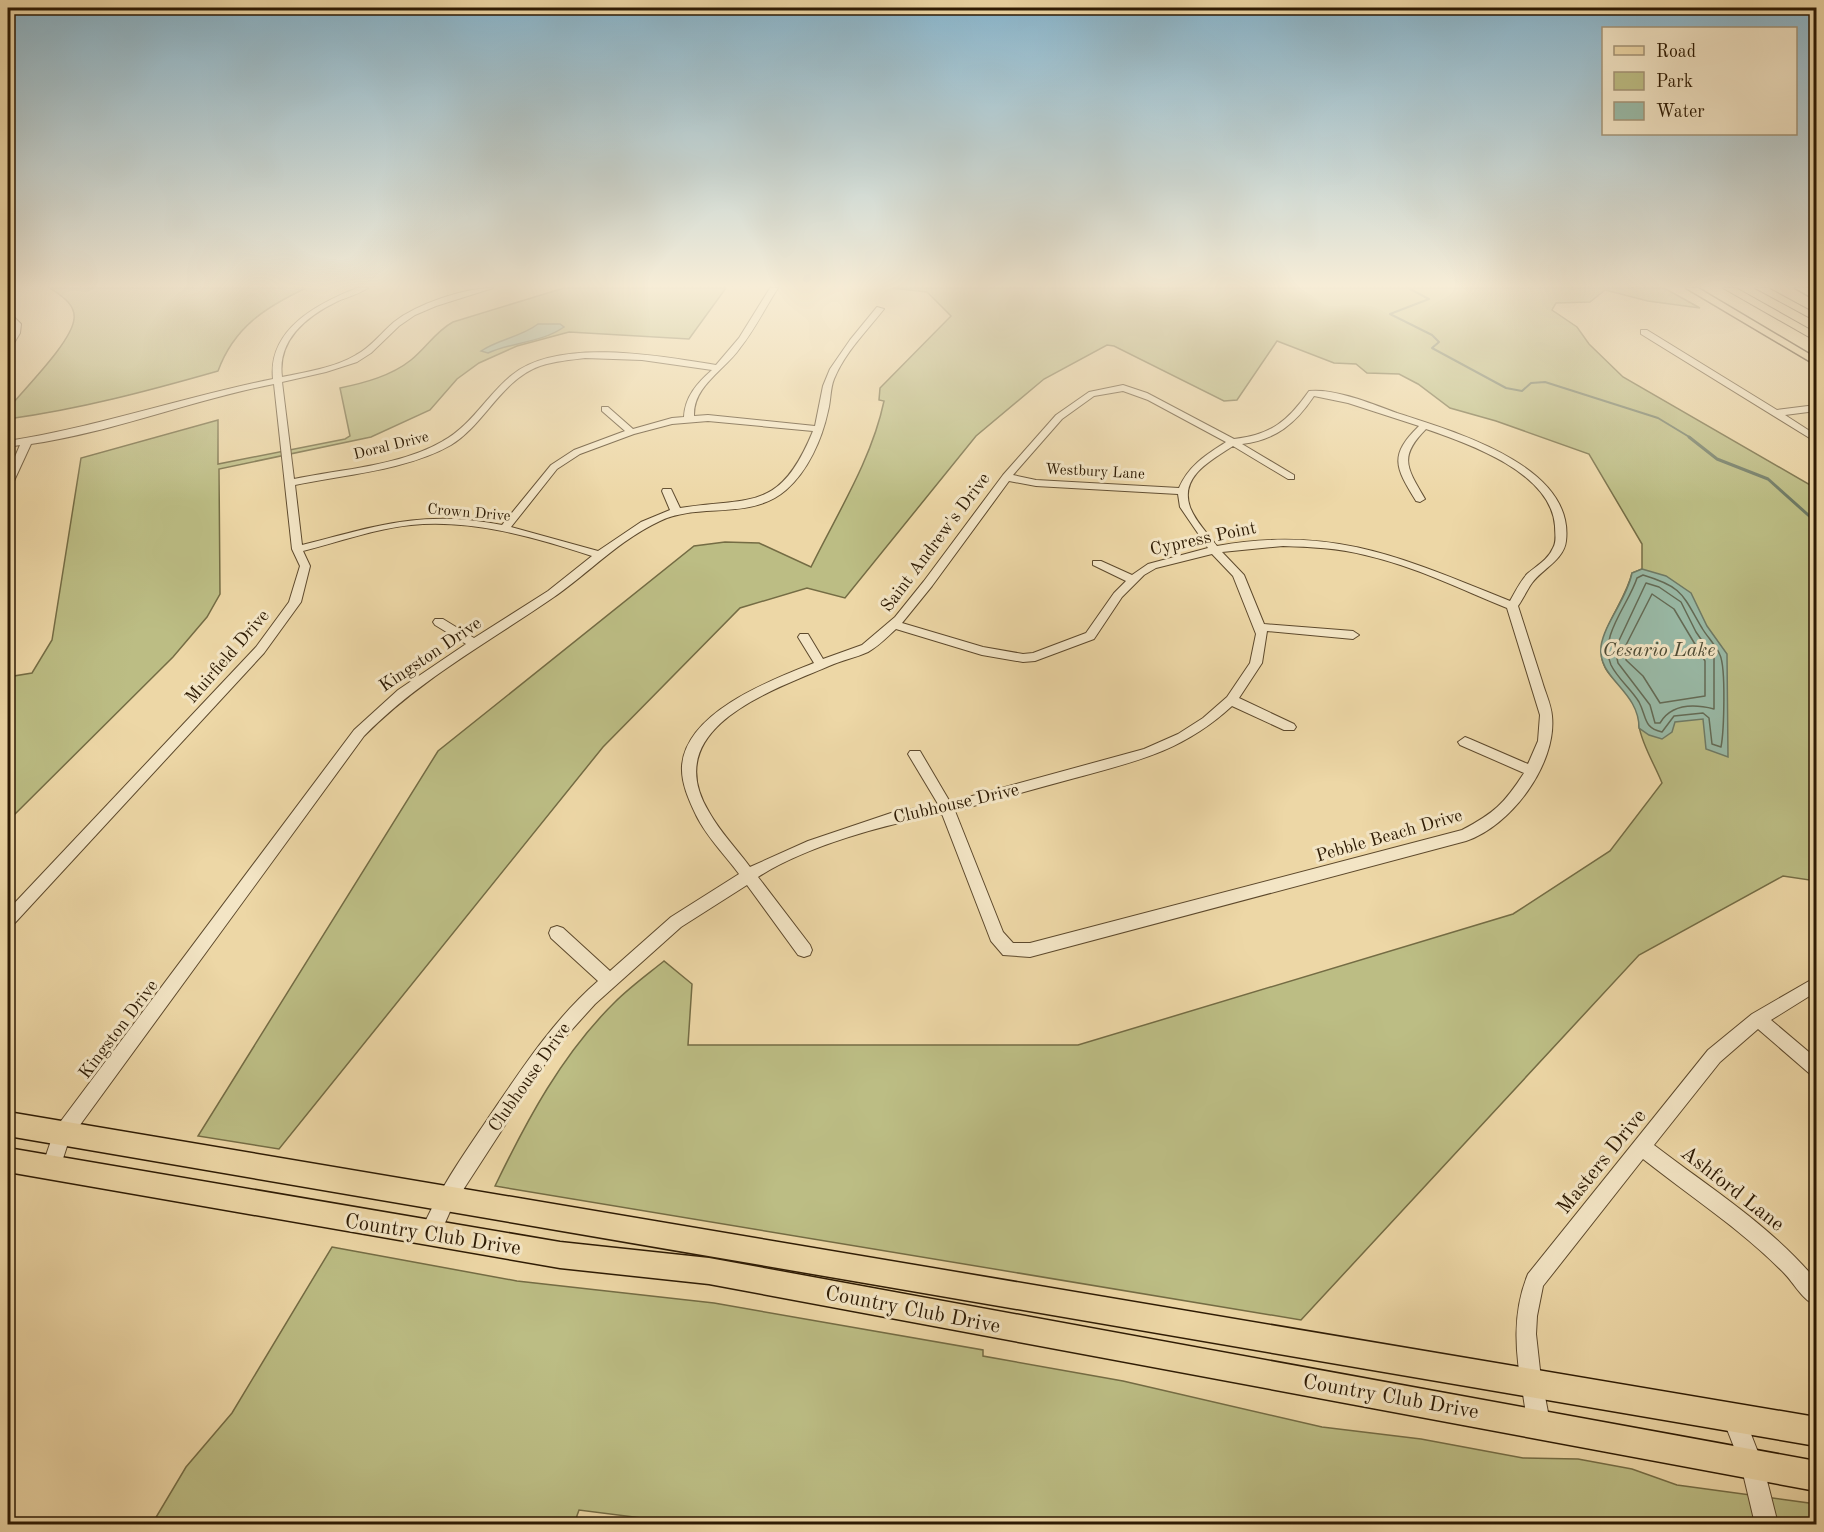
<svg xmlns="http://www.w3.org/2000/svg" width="1824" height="1532" viewBox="0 0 1824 1532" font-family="'Old Standard TT',serif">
<rect width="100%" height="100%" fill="#edd7a6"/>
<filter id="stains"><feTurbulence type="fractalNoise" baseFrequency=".00333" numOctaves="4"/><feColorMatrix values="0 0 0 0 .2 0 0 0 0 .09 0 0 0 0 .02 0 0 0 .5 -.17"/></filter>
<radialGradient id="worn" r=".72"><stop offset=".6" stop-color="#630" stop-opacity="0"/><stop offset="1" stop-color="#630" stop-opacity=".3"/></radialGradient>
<!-- green -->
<g fill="#bcbd84" stroke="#746c44" stroke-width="1.5">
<path d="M 50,288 L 306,288 C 266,307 234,327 218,371 C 148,391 80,409 8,419 L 8,409 C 23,390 72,342 74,319 C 76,304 60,295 50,288 Z"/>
<path d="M 564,288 L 726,288 L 689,339 L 569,332 L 517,346 L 479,363 L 457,379 L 430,410 L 371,437 L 219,469 L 220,594 L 207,617 L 173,657 L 8,821 L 8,677 L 32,673 L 52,640 L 81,458 L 218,420 L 218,464 L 345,439 L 350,436 L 340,388 C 364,383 391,376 411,360 C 426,348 436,331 453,322 Z"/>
<path d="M 892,288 L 1664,288 L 1700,308 L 1648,301 L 1605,290 L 1590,302 L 1556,303 L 1552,310 L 1577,327 L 1589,344 L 1623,377 L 1812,486 L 1816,493 L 1816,881 L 1783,876 L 1639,955 L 1301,1320 L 495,1186 C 527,1120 562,1054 615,1002 C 630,987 648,974 664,961 L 692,984 L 688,1045 L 1078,1045 L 1513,914 L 1610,851 L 1662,783 C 1655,765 1642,745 1639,726 C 1638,722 1640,717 1639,712 C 1632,687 1596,677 1602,646 C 1606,620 1626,599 1632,573 L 1642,569 L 1642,544 L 1589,454 L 1496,421 L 1450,408 L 1418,384 L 1399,374 L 1367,373 L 1356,364 L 1334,363 L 1277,341 L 1237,400 L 1224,401 L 1114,346 L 1107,345 L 1044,379 L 976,436 L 845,598 L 807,588 L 740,608 L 603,747 L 279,1149 L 198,1136 L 438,751 L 694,546 L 725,542 L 759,543 L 811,567 C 837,514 872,459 884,401 L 879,400 L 880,388 L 951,316 L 927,292 Z"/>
<polygon points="332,1247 517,1281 714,1303 983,1350 983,1356 1123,1381 1322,1427 1421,1439 1523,1458 1578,1459 1632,1469 1677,1485 1816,1504 1816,1524 689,1524 579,1510 574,1524 152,1524 186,1467 232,1413"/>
</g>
<!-- water -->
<g fill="#99baa7" stroke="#6e7a65" stroke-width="1.5">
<path d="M 538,324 L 560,324 L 564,327 C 541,343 512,342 488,353 L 481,351 C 499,339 521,337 538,324 Z"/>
<path d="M 1642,569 L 1666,576 L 1691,593 L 1707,626 L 1727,654 L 1728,757 L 1706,749 L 1703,719 L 1675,722 L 1672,732 L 1662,739 L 1649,735 L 1639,728 C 1639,690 1597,679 1601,646 C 1605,622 1627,599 1632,573 Z"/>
</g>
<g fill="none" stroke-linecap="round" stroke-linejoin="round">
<!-- shore -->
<g stroke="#636a55" stroke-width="1.5">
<path d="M 1643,575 C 1683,587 1682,594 1702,628 C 1707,637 1716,645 1720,655 C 1726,668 1724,731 1721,747 L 1712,744 L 1709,718 L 1703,713 L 1674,716 L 1662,732 C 1643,728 1647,717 1639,702 C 1631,689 1618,679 1611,665 C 1598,637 1629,604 1637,578 Z"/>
<path d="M 1646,583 L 1659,587 L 1681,602 L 1696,632 L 1714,658 L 1714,709 C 1694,704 1672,703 1660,723 L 1655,723 L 1650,705 L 1618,663 L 1615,649 Z"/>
<polygon points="1652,594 1674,609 1705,661 1705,696 1660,703 1643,676 1626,660 1626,645"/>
</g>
<!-- stream-far1 -->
<polyline stroke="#6e7a65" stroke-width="2" points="1408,288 1429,299 1390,314 1432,335 1439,342 1432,348 1506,388 1522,391 1531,383 1545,382 1658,418 1691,438"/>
<!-- stream -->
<polyline stroke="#6e7a65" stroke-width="3" points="1689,437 1717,459 1768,479 1816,522"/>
<defs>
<g id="minor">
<path d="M 357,288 L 368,288 C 359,294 348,297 338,301 C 307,316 277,339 282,377 C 306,372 334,368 356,355 C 371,347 381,333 394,322 C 417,304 464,288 493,288 L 436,306 L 415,315 L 399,326 L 371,353 L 357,362 L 326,372 L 282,382 L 294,479 C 342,469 400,466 443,441 C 472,425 487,395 512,375 C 558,337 661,356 716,365 L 739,338 L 770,288 L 778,288 C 765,308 755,329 740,348 C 724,371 693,386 694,416 L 708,415 L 815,426 L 823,386 L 830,369 L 850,340 L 877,307 L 884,309 C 866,332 845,352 834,379 C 830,389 831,400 828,411 C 822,439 808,471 786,490 C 750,521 700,502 660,521 C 619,540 590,572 554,597 C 489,642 420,679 364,736 L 69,1140 L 58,1174 L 51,1176 L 44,1174 L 42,1167 L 55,1129 L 354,730 L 398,690 L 466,644 L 435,625 L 433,622 L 435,619 L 443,619 L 474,638 L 548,591 L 592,556 C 534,537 472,519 411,525 C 374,529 339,542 303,551 L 310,566 L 301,602 L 264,653 L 13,925 L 8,926 L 8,910 L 256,647 L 289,602 L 300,566 L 292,549 L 274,384 C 192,400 113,432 31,444 L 13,483 L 8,486 L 8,473 L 20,445 L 8,447 L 8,441 C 98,427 184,397 273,379 C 268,329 317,304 357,288 ZM 585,358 L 642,360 L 712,370 C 697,383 685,397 684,417 L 672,418 L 633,429 L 608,407 L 602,407 L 602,411 L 625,431 L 574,450 L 551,465 L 502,525 C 423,509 377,526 302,545 L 295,485 C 343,475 408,470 451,445 C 485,424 501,380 540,366 C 555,361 570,360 585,358 ZM 708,421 L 813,431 C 780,512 752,497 680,508 L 671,489 L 663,489 L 662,491 L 670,510 L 641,522 L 598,551 L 511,527 L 557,469 L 580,454 L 634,434 L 672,424 Z"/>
<path d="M 8,311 L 21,324 L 20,333 L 11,348 L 8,348 C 7,340 12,333 13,324 L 8,317 Z"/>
<polygon points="1641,330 1647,330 1777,410 1816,405 1816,411 1785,415 1816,435 1816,442 1641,334"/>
<path d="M 1123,385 L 1147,393 L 1234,439 C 1271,435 1288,421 1309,391 C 1334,388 1373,404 1397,413 C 1452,431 1575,465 1566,541 C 1564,560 1542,569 1532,583 C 1527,590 1523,599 1518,606 C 1526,631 1534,656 1542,681 C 1545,692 1551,704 1552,716 C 1557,764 1511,826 1466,841 L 1030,957 L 1003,955 L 991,941 L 942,814 C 886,824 806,846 758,877 L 810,945 L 812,950 L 810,955 L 804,957 L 798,955 L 747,885 L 681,927 L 595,1004 L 567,1035 L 542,1068 L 452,1207 L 437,1241 L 430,1244 L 423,1241 L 420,1234 C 437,1192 462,1157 487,1120 C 521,1070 553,1020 598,981 L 551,938 L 549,933 L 551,928 L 557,926 L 563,928 L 610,971 L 671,917 L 739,874 C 725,855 706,836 696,815 C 689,800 681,783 682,766 C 686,712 771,680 814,663 L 798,637 L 800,634 L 808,634 L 823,659 L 862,645 L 895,617 L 924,581 L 1003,475 L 1056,415 L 1089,392 ZM 1123,391 L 1148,400 L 1226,442 C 1206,455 1189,465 1179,488 L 1036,480 L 1013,475 L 1062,419 L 1094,396 ZM 1314,396 L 1348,403 L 1419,426 C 1388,456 1396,468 1416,501 L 1420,502 L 1425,499 C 1407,468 1398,457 1426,429 C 1469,444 1551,472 1555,526 C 1555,534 1557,541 1553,548 C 1548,560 1536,566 1527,574 C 1520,582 1515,592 1510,601 C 1405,559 1334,525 1217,546 C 1209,535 1195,521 1190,507 C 1179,476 1212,460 1233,446 L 1288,479 L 1294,479 L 1294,475 L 1242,444 C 1276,440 1296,423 1314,396 ZM 1009,481 L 1036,486 L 1178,494 L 1180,507 L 1208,548 L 1148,564 L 1132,575 L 1101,561 L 1093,561 L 1093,565 L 1126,581 L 1114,593 L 1086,633 L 1033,653 L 1023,654 L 983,647 L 902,623 L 932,586 ZM 1283,546 C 1311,547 1338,548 1365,555 C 1414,566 1460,589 1507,608 L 1540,715 L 1538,741 L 1528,764 L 1470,739 L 1465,737 L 1458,742 L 1460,745 L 1524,773 C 1504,804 1494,813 1462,830 L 1030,943 L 1013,943 L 1003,932 L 955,811 C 995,800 1035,789 1075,778 C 1138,761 1183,751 1232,706 L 1284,730 L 1294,730 L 1296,727 L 1294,724 L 1239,698 L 1262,663 L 1267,631 L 1353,639 L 1359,635 L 1353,631 L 1264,624 L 1244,575 L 1222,552 ZM 1212,554 L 1233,576 L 1256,634 L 1250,663 L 1227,697 L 1203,718 L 1178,734 L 1144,749 L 950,802 L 920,751 L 910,751 L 908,754 L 938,804 L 891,813 L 808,841 L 750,867 C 737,849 720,832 709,812 C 658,728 771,691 829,666 C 842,660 855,658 868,652 C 879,646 887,637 896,629 L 982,655 L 1023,662 L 1035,661 L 1094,639 L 1122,597 L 1144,575 L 1156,568 Z"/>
<path d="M 1816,977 L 1816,992 L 1771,1020 L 1816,1058 L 1816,1076 L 1810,1074 L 1758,1029 L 1720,1062 L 1654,1145 C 1710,1188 1771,1226 1816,1280 L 1816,1305 C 1803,1301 1794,1283 1784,1273 C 1742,1230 1691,1197 1643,1159 L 1543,1286 L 1537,1316 L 1536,1334 L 1540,1370 L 1550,1423 L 1547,1431 L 1539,1434 L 1531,1431 C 1526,1419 1525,1407 1523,1394 C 1515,1353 1512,1313 1528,1274 L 1708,1050 L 1752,1014 Z"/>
<polygon points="1734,1408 1742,1411 1763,1465 1778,1524 1755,1524 1741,1465 1723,1419 1726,1411"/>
</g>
<g id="major">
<polygon points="1686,288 1698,288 1816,358 1816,365"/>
<polygon points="1795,288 1807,288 1816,293 1816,300"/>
<polygon points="8,1112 1816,1417 1816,1446 8,1136"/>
<polygon points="8,1148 560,1242 709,1258 1816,1461 1816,1491 709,1284 560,1268 8,1172"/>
</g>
<g id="highway">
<polygon points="1723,288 1736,288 1816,333 1816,341"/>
<polygon points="1755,288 1768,288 1816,314 1816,321"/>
</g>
</defs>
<!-- minor casing -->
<use href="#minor" stroke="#5d492c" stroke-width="2"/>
<!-- major casing -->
<use href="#major" stroke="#2d1a03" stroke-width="3"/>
<!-- highway casing -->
<use href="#highway" stroke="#2d1a03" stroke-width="2"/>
<!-- minor -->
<use href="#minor" fill="#f3e5c5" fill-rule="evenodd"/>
<!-- major -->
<use href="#major" fill="#edd7a6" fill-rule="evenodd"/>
<!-- highway -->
<use href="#highway" fill="#edd7a6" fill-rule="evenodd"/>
</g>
<!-- sky -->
<linearGradient id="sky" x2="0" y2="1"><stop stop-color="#88b6ce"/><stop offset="0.57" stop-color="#f7edd7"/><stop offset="1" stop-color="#f7edd7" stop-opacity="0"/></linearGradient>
<rect width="1824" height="502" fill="url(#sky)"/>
<g text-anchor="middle" stroke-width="6" stroke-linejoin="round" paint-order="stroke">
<!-- far-street labels -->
<g font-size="15" fill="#2d1a03" stroke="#f3e5c5">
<text transform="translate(391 445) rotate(-14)" y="5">Doral Drive</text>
<text transform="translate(1095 471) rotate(3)" y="5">Westbury Lane</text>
<text transform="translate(469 512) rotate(5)" y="5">Crown Drive</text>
</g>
<!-- street labels -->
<g font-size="18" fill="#2d1a03" stroke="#f3e5c5">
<text transform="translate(1203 538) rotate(-12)" y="6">Cypress Point</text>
<text transform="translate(935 542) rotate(-53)" y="6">Saint Andrew's Drive</text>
<text transform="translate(430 654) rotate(-34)" y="6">Kingston Drive</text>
<text transform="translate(227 656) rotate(-49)" y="6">Muirfield Drive</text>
<text transform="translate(956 803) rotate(-13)" y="6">Clubhouse Drive</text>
<text transform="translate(1389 835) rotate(-16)" y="6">Pebble Beach Drive</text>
<text transform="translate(118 1029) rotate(-53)" y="6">Kingston Drive</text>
<text transform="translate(529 1077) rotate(-55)" y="6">Clubhouse Drive</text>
</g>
<!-- water labels -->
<g font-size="20" font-style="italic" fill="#4d4a34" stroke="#f3e5c5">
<text x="1659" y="656">Cesario Lake</text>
</g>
<!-- near-street labels -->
<g font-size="21" fill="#2d1a03" stroke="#f3e5c5">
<text transform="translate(1601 1161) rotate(-51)" y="7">Masters Drive</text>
<text transform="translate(1733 1188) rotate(38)" y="7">Ashford Lane</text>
<text transform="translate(433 1234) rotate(9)" y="7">Country Club Drive</text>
<text transform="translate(913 1309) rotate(11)" y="7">Country Club Drive</text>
<text transform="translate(1391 1396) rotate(10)" y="7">Country Club Drive</text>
</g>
</g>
<!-- margin -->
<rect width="1824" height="1532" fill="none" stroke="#edd7a6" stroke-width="30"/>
<rect x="9" y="9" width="1806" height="1514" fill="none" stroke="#2d1a03" stroke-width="3"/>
<rect x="15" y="15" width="1794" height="1502" fill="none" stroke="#2d1a03" stroke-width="1.5"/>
<!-- legend -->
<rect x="1602" y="27" width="195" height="108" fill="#f3e5c5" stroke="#a49477" stroke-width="1.5"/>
<rect x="1614" y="46" width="30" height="9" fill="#edd7a6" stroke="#a49477" stroke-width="1.5"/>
<text x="1656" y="57" font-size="18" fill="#2d1a03">Road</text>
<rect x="1614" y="72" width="30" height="18" fill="#bcbd84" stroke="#a49477" stroke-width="1.5"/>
<text x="1656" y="87" font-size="18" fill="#2d1a03">Park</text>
<rect x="1614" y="102" width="30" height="18" fill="#99baa7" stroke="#a49477" stroke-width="1.5"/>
<text x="1656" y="117" font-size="18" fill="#2d1a03">Water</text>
<rect width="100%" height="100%" filter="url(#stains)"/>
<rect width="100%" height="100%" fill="url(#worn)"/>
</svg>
